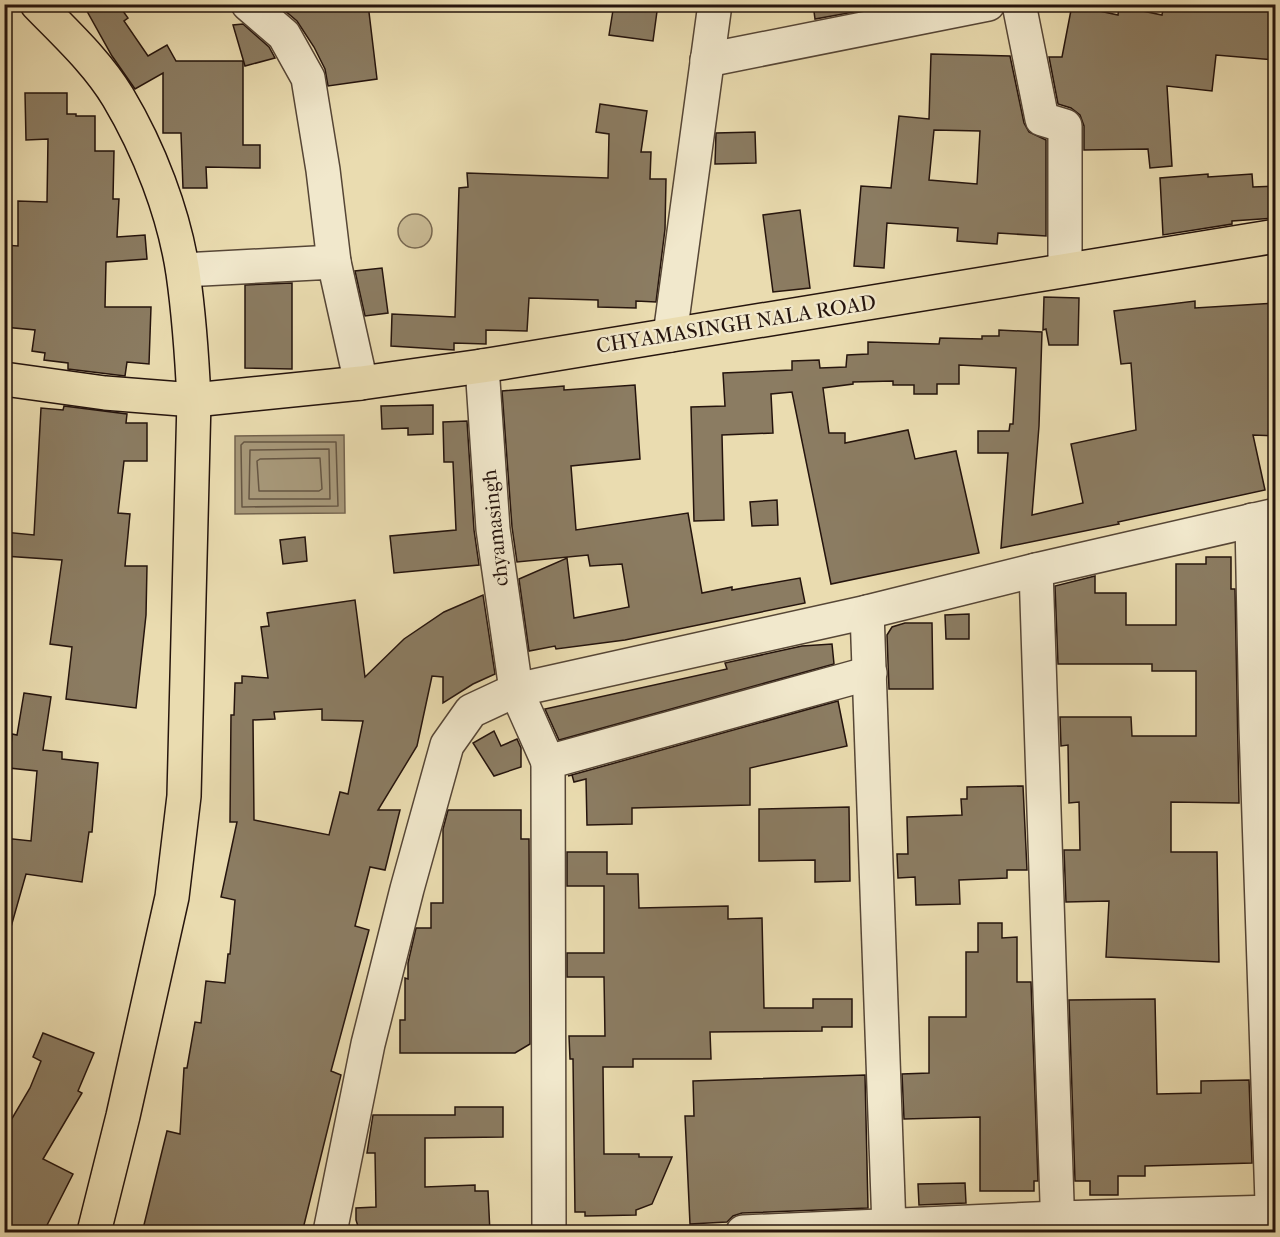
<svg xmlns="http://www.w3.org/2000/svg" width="1280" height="1237" viewBox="0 0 1280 1237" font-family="'IM FELL French Canon',serif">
<rect width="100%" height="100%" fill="#eadcb0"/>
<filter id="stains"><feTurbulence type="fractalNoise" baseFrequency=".00333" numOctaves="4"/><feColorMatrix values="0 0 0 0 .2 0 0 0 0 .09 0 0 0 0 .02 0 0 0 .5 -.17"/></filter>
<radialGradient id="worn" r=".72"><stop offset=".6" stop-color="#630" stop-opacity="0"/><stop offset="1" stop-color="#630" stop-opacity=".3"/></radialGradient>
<!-- green -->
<circle fill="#c9ba94" stroke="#776750" stroke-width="1.5" cx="415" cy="231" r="17"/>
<!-- water -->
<polygon fill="#a79879" stroke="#73634e" stroke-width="1.5" points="344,435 345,513 235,514 235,436"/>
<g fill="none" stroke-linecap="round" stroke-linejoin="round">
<!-- shore -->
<g stroke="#665643" stroke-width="1.5">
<polygon points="244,442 336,442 338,506 242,507 241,445"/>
<polygon points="329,449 330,499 249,499 250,450"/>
<polygon points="260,459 320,458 322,489 319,491 259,491 257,461"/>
</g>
</g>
<!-- building -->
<g fill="#8b7c62" stroke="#25140d" stroke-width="1.5" fill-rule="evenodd">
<polygon points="83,4 118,4 128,18 124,21 148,56 167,45 176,61 243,61 243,145 260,145 260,168 206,167 207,188 183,188 181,133 163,133 163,73 135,89 112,56"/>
<polygon points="277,4 368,4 377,79 328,86 325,69 314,47 297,21"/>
<polygon points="614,4 658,4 653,41 609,35"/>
<polygon points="813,4 853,4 854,12 815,19"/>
<polygon points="1164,4 1197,9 1197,4 1275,4 1275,60 1216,55 1212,91 1167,86 1172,166 1150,168 1148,149 1084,150 1084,126 1080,115 1071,108 1058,104 1049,57 1062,57 1072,5 1118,15 1119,6 1162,15"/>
<polygon points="243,24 269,47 275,58 245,66 233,25"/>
<path d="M 931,54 L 1010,56 L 1024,123 L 1029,132 L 1046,140 L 1046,236 L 998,233 L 997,244 L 957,241 L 958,228 L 887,223 L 884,268 L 854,266 L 861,186 L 891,188 L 899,116 L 929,119 ZM 934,130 L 980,131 L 977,184 L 929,180 Z"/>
<polygon points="25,93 67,93 67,114 76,114 76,116 95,116 95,151 114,151 113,199 119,199 117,237 145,235 147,259 106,262 105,307 151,307 149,364 127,362 125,376 68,369 68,363 44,360 45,353 32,351 35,330 4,327 4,245 18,246 18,201 47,202 48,139 26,140"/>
<polygon points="600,104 647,111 641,152 651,152 650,179 666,179 665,229 656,302 636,301 636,308 598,307 598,300 529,298 527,331 486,330 486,344 454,343 454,350 391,346 392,314 455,317 459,188 468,187 467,173 608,178 609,134 596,132"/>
<polygon points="755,132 756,163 715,164 716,133"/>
<polygon points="1208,174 1208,177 1252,174 1253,187 1275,186 1275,218 1232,221 1232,224 1163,235 1160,178"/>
<polygon points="800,210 810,288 773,292 763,215"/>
<polygon points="382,268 388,313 365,316 355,271"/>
<polygon points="292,283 292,369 245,368 245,285"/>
<polygon points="1044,297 1079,298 1078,345 1049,345 1046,329 1043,330"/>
<polygon points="1195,301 1195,308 1275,303 1275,436 1253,435 1265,490 1118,522 1119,524 1001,548 1008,453 978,453 978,431 1009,431 1010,424 1013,424 1016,368 959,365 959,384 937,384 937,394 914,394 914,385 893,385 893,381 853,382 853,384 823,388 829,433 845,433 845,443 908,430 915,459 956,451 979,553 831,584 792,392 771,394 773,433 722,435 724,520 694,521 691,407 725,406 723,373 792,370 792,361 819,360 820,368 846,367 847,355 868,354 868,342 939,344 940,338 982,339 982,336 999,336 999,330 1042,332 1039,426 1032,515 1083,503 1071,444 1136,430 1131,363 1121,364 1114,311"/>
<polygon points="635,385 640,459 571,466 576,530 688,513 702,593 732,587 732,590 800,578 805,603 625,640 556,649 555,646 529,651 519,579 567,558 574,618 629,607 622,564 590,566 588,555 517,562 512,527 502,391 564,386 564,390"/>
<polygon points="433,405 433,434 408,435 408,428 382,429 381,406"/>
<polygon points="64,406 127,414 126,423 147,423 147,461 124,461 118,513 130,514 125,566 147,566 146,615 136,708 66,699 72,647 50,644 62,560 4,556 4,532 34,535 41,408 63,410"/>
<polygon points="467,421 474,530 479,565 394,573 390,536 456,530 453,462 444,462 443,422"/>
<polygon points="777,500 778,525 752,526 750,502"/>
<polygon points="305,537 307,561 283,564 280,540"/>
<polygon points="1206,557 1231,557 1231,589 1235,589 1239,803 1171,802 1171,852 1217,852 1219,962 1106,957 1109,901 1066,902 1064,850 1080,850 1079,802 1069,803 1068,745 1061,746 1060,717 1131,717 1132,736 1196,736 1196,671 1152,671 1152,664 1058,664 1055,586 1095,576 1095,593 1126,593 1126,625 1176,625 1176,564 1206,564"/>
<polygon points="1272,589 1275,589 1275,627 1273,627"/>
<path d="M 483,595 L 495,674 L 473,684 L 443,703 L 443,677 L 432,676 L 417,746 L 378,810 L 400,810 L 385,870 L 370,867 L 355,926 L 369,930 L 331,1071 L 341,1075 L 302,1233 L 142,1233 L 167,1131 L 180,1134 L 184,1068 L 187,1068 L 195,1022 L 201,1023 L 206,981 L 225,983 L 228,954 L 230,954 L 235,900 L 221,897 L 237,822 L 230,822 L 231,715 L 234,715 L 235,683 L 242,683 L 242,676 L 268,678 L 261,627 L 269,626 L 267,613 L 355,600 L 365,677 L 404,639 L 444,612 ZM 322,709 L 322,720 L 363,721 L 348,794 L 340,792 L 329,835 L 254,820 L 253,720 L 275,719 L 274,712 Z"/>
<polygon points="969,614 969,639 946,639 945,615"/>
<polygon points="905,623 932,623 933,689 889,689 887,635 892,627"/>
<polygon points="832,644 834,664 559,740 545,709 727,669 725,663 802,646"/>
<polygon points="24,693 51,697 43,750 62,752 62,759 98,763 92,832 89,832 82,882 26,874 11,927 4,926 4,838 31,841 37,771 9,768 12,734 17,735"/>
<polygon points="838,701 847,746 750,768 750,805 632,808 632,824 587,825 586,779 574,782 572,775 568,776"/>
<polygon points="494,731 501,746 517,739 521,748 521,767 494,776 473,743"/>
<polygon points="1023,786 1027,870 1007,870 1007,878 959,880 960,904 916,905 915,877 898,878 897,854 908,854 907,817 962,815 961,799 967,799 967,787"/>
<polygon points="849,807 850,881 815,882 815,860 759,861 759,809"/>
<polygon points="448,810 521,810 521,839 529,839 530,1044 515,1053 400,1053 400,1020 405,1020 405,978 408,979 408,963 416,928 431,928 431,903 443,903 443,829"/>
<polygon points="567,852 607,852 607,874 638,874 639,908 728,906 728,919 762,918 764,1008 813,1008 813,999 852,999 852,1027 822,1027 822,1031 710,1032 711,1059 633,1059 633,1067 603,1067 604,1154 639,1154 639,1157 672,1157 652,1204 636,1210 636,1215 585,1216 585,1212 575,1212 573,1059 570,1059 569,1036 605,1036 604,977 567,977 567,953 604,953 604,886 567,886"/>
<polygon points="978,923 1002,923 1002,938 1017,937 1017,982 1031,982 1038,1181 1034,1181 1034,1191 980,1191 980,1117 904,1119 902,1074 929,1073 929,1017 966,1017 966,952 978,952"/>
<polygon points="1155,999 1157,1094 1201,1093 1201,1081 1249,1080 1252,1163 1145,1166 1145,1176 1118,1176 1118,1195 1090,1195 1090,1181 1075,1181 1069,1000"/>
<polygon points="43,1033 94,1053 78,1091 82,1093 43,1159 73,1174 43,1233 4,1233 4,1132 30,1088 41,1061 33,1057"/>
<polygon points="865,1075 868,1208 742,1213 733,1216 727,1222 690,1224 685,1116 694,1116 693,1081"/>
<polygon points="455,1107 503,1107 503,1137 425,1138 425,1187 475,1185 475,1191 488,1191 490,1233 360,1233 356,1220 356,1208 376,1207 375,1153 367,1153 373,1115 455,1115"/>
<polygon points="965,1183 966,1203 919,1205 918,1184"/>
</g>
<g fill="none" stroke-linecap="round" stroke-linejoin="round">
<defs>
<g id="minor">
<polyline points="248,4 284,35 308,78 323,170 334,262"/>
<polyline points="1019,4 1042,119 1065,126 1065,270"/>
<polyline points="707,60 988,4"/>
<polyline points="183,270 334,262 361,383"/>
<polyline points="670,335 715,4"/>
<polyline points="482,366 493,529 516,690 548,762"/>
<polyline points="1252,520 1256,727 1273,1232"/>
<polyline points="1036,570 1058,1232"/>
<polyline points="867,612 889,1227"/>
<polyline points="330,1232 368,1044 407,889 447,745 471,711 516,690 867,612 1036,570 1276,515"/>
<polyline points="549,1232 548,762 870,673"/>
<polyline points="743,1232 1058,1218 1276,1212"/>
</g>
<g id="major">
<path d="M 37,4 C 65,33 97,62 118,97 C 149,149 174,213 183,273 C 189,315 192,358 194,400 L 184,796 L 172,897 L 123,1116 L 94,1232"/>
<polyline points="4,379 105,393 194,400 361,383 482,366 1276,236"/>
</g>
</defs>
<!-- minor casing -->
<use href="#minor" stroke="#564636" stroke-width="36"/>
<!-- major casing -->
<use href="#major" stroke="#25140d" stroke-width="36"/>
<!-- minor -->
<use href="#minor" stroke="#f1e8cc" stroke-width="33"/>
<!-- major -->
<use href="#major" stroke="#eadcb0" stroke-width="33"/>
</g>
<g text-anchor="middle" stroke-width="4.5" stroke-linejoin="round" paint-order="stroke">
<!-- street labels -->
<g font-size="21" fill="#25140d" stroke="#f1e8cc">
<text transform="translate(736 324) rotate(-9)" y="7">CHYAMASINGH NALA ROAD</text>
<text transform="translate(495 528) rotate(-96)" y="7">chyamasingh</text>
</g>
</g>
<!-- margin -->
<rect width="1280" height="1237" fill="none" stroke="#eadcb0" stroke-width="24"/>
<rect x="6" y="6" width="1268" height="1225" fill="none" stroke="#25140d" stroke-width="3"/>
<rect x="12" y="12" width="1256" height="1213" fill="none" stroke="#25140d" stroke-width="1.5"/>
<rect width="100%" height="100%" filter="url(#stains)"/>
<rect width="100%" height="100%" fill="url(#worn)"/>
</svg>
